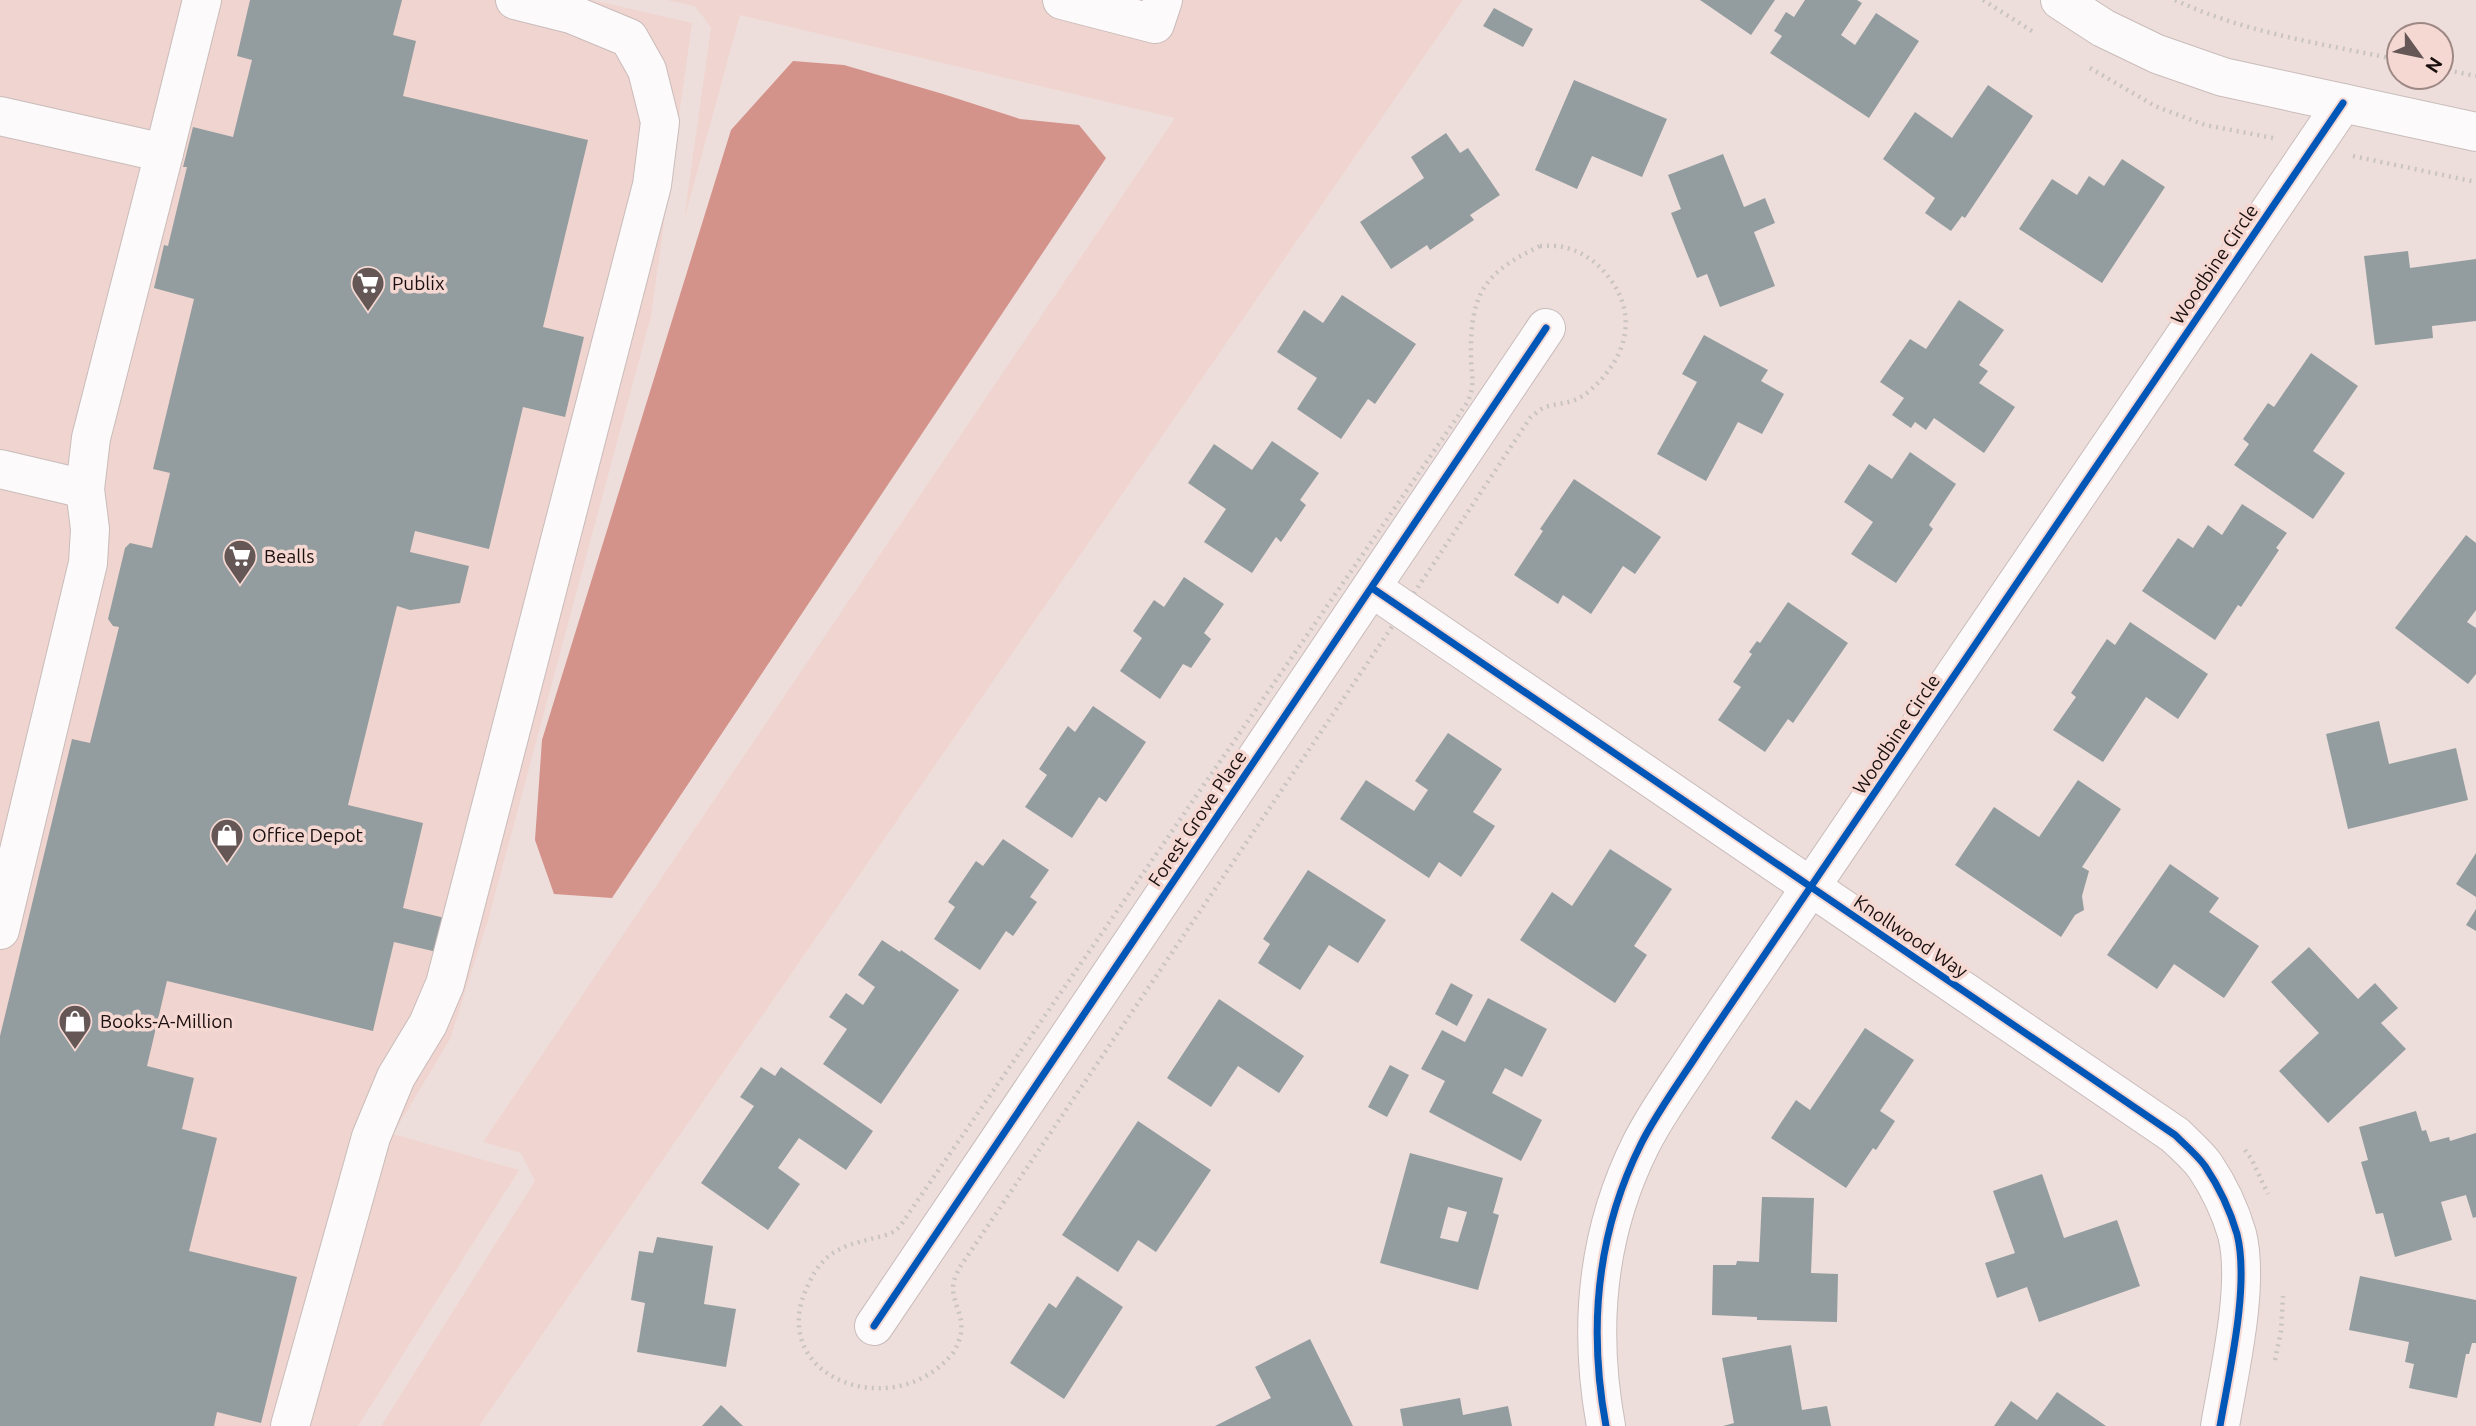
<svg xmlns="http://www.w3.org/2000/svg" width="2476" height="1426" viewBox="0 0 2476 1426" font-family="Ubuntu,sans-serif">
<rect width="100%" height="100%" fill="#eededb"/>
<!-- built -->
<g fill="#f0d4cf">
<polygon points="0,0 592,0 692,23 651,316 488,920 450,1039 393,1134 519,1170 358,1426 0,1426"/>
<polygon points="667,0 1463,0 479,1426 381,1426 535,1181 521,1153 483,1142 1175,118 740,15 684,220 711,28 695,6"/>
</g>
<!-- water -->
<polygon fill="#d3928a" points="793,61 844,65 943,94 1020,119 1079,125 1106,158 612,898 554,894 535,840 542,740 731,130"/>
<!-- building -->
<g fill="#939d9f" fill-rule="evenodd">
<polygon points="250,0 402,0 393,35 416,41 403,96 588,140 543,327 584,337 565,417 523,407 489,549 415,531 410,552 469,566 460,603 410,610 397,606 348,805 423,823 403,908 445,918 437,952 394,942 373,1031 167,981 147,1066 194,1078 182,1129 217,1138 189,1251 297,1277 261,1423 217,1412 214,1426 0,1426 0,1036 72,739 90,743 119,627 113,626 108,619 125,548 130,543 152,548 170,473 153,469 194,299 154,288 164,245 168,246 187,167 183,167 193,127 233,137 252,60 237,56"/>
<polygon points="1700,0 1775,0 1751,35"/>
<polygon points="1805,0 1857,0 1862,3 1841,35 1855,45 1876,13 1919,41 1869,118 1770,53 1782,36 1774,31 1786,12 1794,17"/>
<polygon points="1494,8 1533,29 1523,47 1483,26"/>
<polygon points="1574,80 1667,119 1642,177 1592,156 1577,189 1535,170"/>
<polygon points="1988,85 2033,116 1965,218 1962,216 1951,231 1925,213 1935,198 1883,159 1915,112 1952,138"/>
<polygon points="1446,133 1460,153 1468,148 1500,195 1470,215 1474,220 1430,250 1427,245 1391,269 1360,222 1424,178 1411,157"/>
<polygon points="1723,154 1744,207 1765,198 1775,223 1754,232 1775,286 1720,307 1707,274 1697,278 1671,213 1681,209 1668,175"/>
<polygon points="2122,159 2165,187 2102,283 2019,229 2052,179 2077,195 2089,176 2104,186"/>
<polygon points="2408,251 2410,268 2476,259 2476,321 2432,326 2433,338 2375,345 2364,256"/>
<polygon points="1342,295 1416,344 1375,404 1368,399 1341,439 1297,409 1317,378 1277,352 1304,310 1323,323"/>
<polygon points="1959,300 2004,330 1979,365 1988,371 1979,383 2015,407 1984,453 1934,418 1926,430 1915,422 1911,428 1892,415 1904,398 1880,382 1910,339 1926,349"/>
<polygon points="1704,335 1768,370 1761,381 1784,394 1762,434 1738,422 1706,481 1657,454 1697,382 1682,374"/>
<polygon points="2311,353 2358,386 2313,451 2345,473 2313,519 2234,465 2249,444 2243,439 2268,403 2274,407"/>
<polygon points="1272,441 1319,473 1300,500 1306,505 1281,542 1276,537 1252,573 1204,542 1226,509 1188,483 1214,444 1252,470"/>
<polygon points="1910,452 1956,484 1929,525 1933,529 1896,583 1851,554 1873,522 1844,502 1869,464 1892,479"/>
<polygon points="1574,479 1661,537 1635,574 1623,566 1591,614 1563,595 1558,604 1514,575 1543,531 1540,529"/>
<polygon points="2242,504 2287,533 2276,548 2279,550 2241,607 2238,605 2215,640 2142,591 2178,538 2193,548 2208,525 2222,535"/>
<polygon points="2466,535 2476,543 2476,610 2467,622 2476,628 2476,674 2468,684 2395,628"/>
<polygon points="1184,577 1224,604 1204,633 1211,639 1191,668 1183,664 1160,699 1120,671 1142,638 1133,631 1154,600 1164,607"/>
<polygon points="1788,602 1848,643 1793,723 1788,719 1765,752 1718,720 1741,687 1733,682 1752,654 1749,652 1757,641 1760,643"/>
<polygon points="2130,622 2208,674 2178,719 2146,697 2103,762 2053,730 2076,697 2071,693 2107,639 2115,645"/>
<polygon points="1093,706 1146,742 1106,802 1099,797 1072,838 1025,807 1047,775 1039,769 1068,726 1075,732"/>
<polygon points="2379,721 2389,764 2456,748 2468,800 2348,829 2326,734"/>
<polygon points="1448,733 1502,769 1473,812 1495,826 1461,877 1439,862 1429,878 1340,819 1366,780 1414,811 1428,790 1415,781"/>
<polygon points="2078,780 2121,809 2082,867 2089,871 2082,896 2084,910 2075,915 2061,937 1955,865 1994,807 2039,837"/>
<polygon points="1003,839 1049,870 1030,897 1037,902 1013,936 1006,931 980,970 934,939 955,907 948,902 976,861 983,866"/>
<polygon points="1610,849 1672,889 1634,946 1647,955 1615,1003 1520,940 1552,892 1572,906"/>
<polygon points="2476,853 2476,897 2456,884"/>
<polygon points="2170,864 2219,898 2209,912 2259,946 2224,998 2174,964 2157,989 2107,955"/>
<polygon points="1308,870 1386,920 1358,963 1329,945 1300,990 1258,963 1270,944 1263,939"/>
<polygon points="2476,909 2476,931 2466,925"/>
<polygon points="882,940 900,952 901,950 959,990 881,1104 823,1064 847,1029 829,1017 846,993 863,1005 875,987 858,975"/>
<polygon points="2309,947 2358,999 2375,983 2398,1008 2381,1023 2406,1049 2328,1123 2279,1071 2319,1033 2271,982"/>
<polygon points="1451,983 1473,995 1457,1026 1435,1014"/>
<polygon points="1488,998 1547,1029 1522,1077 1505,1068 1492,1093 1542,1120 1521,1161 1429,1112 1445,1081 1421,1069 1442,1030 1465,1042"/>
<polygon points="1219,999 1304,1056 1279,1093 1238,1066 1211,1107 1167,1078"/>
<polygon points="1865,1028 1914,1060 1880,1111 1895,1121 1876,1150 1873,1148 1846,1188 1771,1138 1796,1100 1810,1110"/>
<polygon points="1390,1065 1409,1075 1387,1117 1368,1107"/>
<polygon points="761,1067 775,1076 781,1067 873,1131 846,1170 799,1138 778,1168 800,1184 768,1230 701,1183 754,1106 740,1097"/>
<polygon points="2416,1111 2422,1131 2426,1130 2430,1142 2449,1137 2450,1141 2476,1133 2476,1217 2473,1218 2466,1195 2441,1202 2452,1240 2395,1257 2383,1213 2376,1214 2361,1162 2368,1160 2359,1127"/>
<polygon points="1138,1121 1211,1170 1156,1252 1138,1240 1118,1272 1062,1235"/>
<path d="M 1410,1153 L 1503,1178 L 1493,1213 L 1499,1215 L 1478,1290 L 1380,1263 ZM 1448,1207 L 1467,1212 L 1458,1242 L 1440,1238 Z"/>
<polygon points="2042,1174 2064,1238 2117,1220 2140,1286 2039,1322 2027,1287 1997,1298 1985,1263 2015,1253 1993,1191"/>
<polygon points="1762,1197 1814,1198 1811,1273 1838,1274 1837,1322 1757,1320 1757,1317 1712,1315 1713,1265 1736,1265 1737,1261 1759,1262"/>
<polygon points="657,1237 713,1246 704,1304 736,1309 726,1367 637,1352 645,1303 631,1300 639,1251 653,1253"/>
<polygon points="1077,1276 1123,1307 1064,1399 1010,1363 1049,1303 1056,1308"/>
<polygon points="2360,1276 2476,1300 2476,1343 2472,1343 2469,1354 2466,1354 2457,1398 2409,1388 2414,1364 2405,1362 2409,1342 2349,1330"/>
<polygon points="1310,1339 1353,1426 1215,1426 1271,1398 1255,1367"/>
<polygon points="1791,1345 1802,1410 1827,1406 1831,1426 1723,1426 1734,1423 1722,1358"/>
<polygon points="2057,1392 2106,1426 1994,1426 2011,1401 2037,1420"/>
<polygon points="1460,1398 1463,1415 1508,1406 1512,1426 1403,1426 1400,1409"/>
<polygon points="721,1405 743,1426 702,1426"/>
</g>
<g fill="none" stroke-linecap="round" stroke-linejoin="round">
<defs>
<g id="minor">
<polyline points="1062,0 1155,24 1163,0"/>
<polyline points="2060,0 2103,28 2157,54 2223,77 2476,132"/>
<polyline points="0,116 164,153 91,438 85,489 90,529 88,563 0,930"/>
<polyline points="164,153 202,0"/>
<polyline points="0,469 85,489"/>
<path d="M 1372,588 L 2175,1135 C 2185,1145 2197,1155 2205,1166 C 2219,1187 2230,1210 2237,1234 C 2250,1285 2229,1373 2220,1426"/>
<polyline points="874,1326 1546,328"/>
<polyline points="290,1426 371,1137 396,1077 428,1024 445,984 652,185 660,122 647,70 629,38 571,14 515,0"/>
<path d="M 1606,1426 C 1588,1328 1596,1234 1641,1144 C 1658,1110 1683,1077 1704,1044 L 2343,103"/>
</g>
</defs>
<!-- minor casing -->
<use href="#minor" stroke="#c9bcbb" stroke-width="40"/>
<!-- path -->
<g stroke="#c9c3c2" stroke-width="4.5" stroke-dasharray="2 5" stroke-linecap="butt">
<polyline points="1983,0 2035,33"/>
<path d="M 2175,0 C 2245,33 2324,44 2399,60"/>
<polyline points="2090,68 2155,106 2205,125 2273,138"/>
<polyline points="2441,69 2476,76"/>
<polyline points="2353,156 2476,182"/>
<path d="M 1540,246 C 1549,246 1559,245 1567,248 C 1585,253 1599,264 1610,279 C 1640,319 1624,362 1588,392 C 1573,405 1558,402 1543,408 C 1539,410 1534,415 1530,418 L 1387,634 L 960,1267 C 958,1271 955,1277 954,1281 C 948,1305 974,1319 953,1353 C 894,1426 761,1377 809,1283 C 823,1253 841,1246 871,1239 C 878,1237 890,1235 896,1230 C 901,1226 905,1219 909,1213 L 1467,403 C 1476,384 1471,376 1471,356 C 1470,293 1485,272 1540,246 Z"/>
<polyline points="2245,1150 2252,1160 2268,1194"/>
<polyline points="2275,1360 2281,1331 2283,1296"/>
</g>
<!-- minor -->
<use href="#minor" stroke="#fcfafa" stroke-width="38"/>
<defs>
<g id="cycleway">
<path d="M 1372,588 L 2175,1135 C 2185,1145 2197,1155 2205,1166 C 2219,1187 2230,1210 2237,1234 C 2250,1285 2229,1373 2220,1426"/>
<polyline points="874,1326 1546,328"/>
<path d="M 1606,1426 C 1588,1328 1596,1234 1641,1144 C 1658,1110 1683,1077 1704,1044 L 2343,103"/>
</g>
</defs>
<!-- cycleway casing -->
<use href="#cycleway" stroke="#f6d8d3" stroke-width="11"/>
<!-- cycleway -->
<use href="#cycleway" stroke="#0057b8" stroke-width="7"/>
</g>
<!-- icons -->
<defs>
<symbol id="supermarket-pin" viewBox="-11 -11 22 30"><path d="M0 17L-7.5 6A9.5 9.5 0 1 1 7.5 6Z" fill="#645756" stroke="#f6d8d3"/><path d="M-6-5.5h2.5l.6 2H6L4.5 2H-2.5L-4.4-4H-6ZM-1.5 3.2a1.3 1.3 0 1 0 .1 0ZM3 3.2a1.3 1.3 0 1 0 .1 0Z" fill="#fff"/></symbol>
<symbol id="shop-pin" viewBox="-11 -11 22 30"><path d="M0 17L-7.5 6A9.5 9.5 0 1 1 7.5 6Z" fill="#645756" stroke="#f6d8d3"/><path d="M-5-2.5h2.3a2.7 3.5 0 0 1 5.4 0H5L5.5 6h-11ZM-1.5-2.5h3a1.5 2.3 0 0 0-3 0Z" fill="#fff"/></symbol>
</defs>
<g fill-rule="evenodd">
<use href="#supermarket-pin" x="349" y="264" width="38" height="52"/>
<use href="#supermarket-pin" x="221" y="537" width="38" height="52"/>
<use href="#shop-pin" x="208" y="816" width="38" height="52"/>
<use href="#shop-pin" x="56" y="1002" width="38" height="52"/>
</g>
<g text-anchor="middle" stroke-width="7" stroke-linejoin="round" paint-order="stroke">
<!-- street labels -->
<g font-size="19" fill="#190f0e" stroke="#f6d8d3">
<text transform="translate(2214 264) rotate(-56)" y="7">Woodbine Circle</text>
<text transform="translate(1896 734) rotate(-56)" y="7">Woodbine Circle</text>
<text transform="translate(1197 818) rotate(-56)" y="7">Forest Grove Place</text>
<text transform="translate(1911 936) rotate(34)" y="7">Knollwood Way</text>
</g>
<!-- poi labels -->
<g font-size="19" fill="#190f0e" stroke="#f6d8d3" text-anchor="start">
<text x="392" y="290">Publix</text>
<text x="264" y="563">Bealls</text>
<text x="252" y="842">Office Depot</text>
<text x="100" y="1028">Books-A-Million</text>
</g>
</g>
<!-- north arrow -->
<g transform="translate(2420 56) rotate(123)"><circle r="33" fill="#f6d8d3" stroke="#9e8884" stroke-width="2"/>
<path d="M0-5L12 26L0 18L-12 26Z" fill="#645756"/>
<text y="-10" font-size="19" font-weight="bold" text-anchor="middle" fill="#190f0e">N</text>
</g>
</svg>
